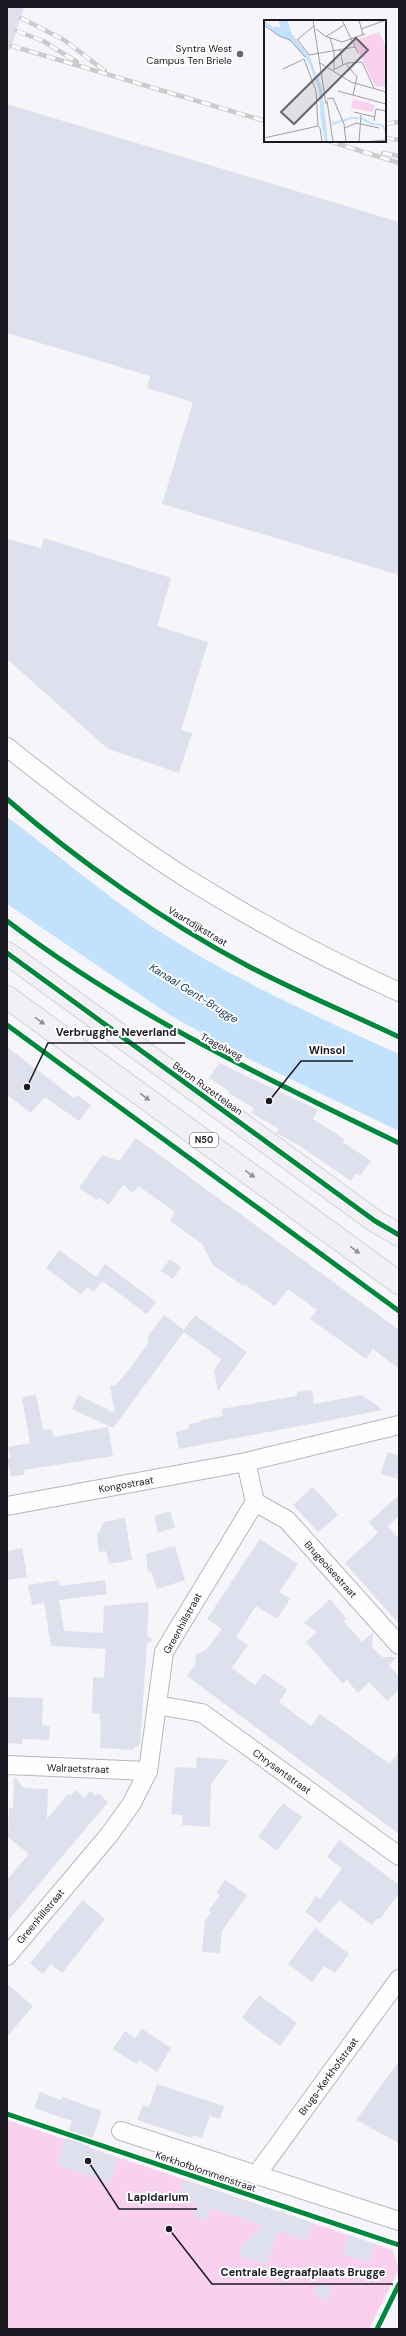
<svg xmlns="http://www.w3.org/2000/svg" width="406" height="2336" viewBox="0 0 406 2336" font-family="'DM Sans',sans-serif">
<rect width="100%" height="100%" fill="#f5f5fa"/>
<!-- green -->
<polygon fill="#f9d1ee" points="7,2120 393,2250 399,2269 369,2329 7,2329"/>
<!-- water -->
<path fill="#c2e1fd" d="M 7,817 C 57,854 106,896 157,930 C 233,979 317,1017 399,1054 L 399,1131 L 251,1060 L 173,1017 L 7,904 Z"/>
<!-- building -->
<g fill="#dee1ed">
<polygon points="7,7 24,7 10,51 7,50"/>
<polygon points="7,104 399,222 399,575 162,504 193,402 147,388 150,376 7,333"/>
<polygon points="44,538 171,578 157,626 208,642 181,730 192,733 179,773 108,749 7,659 7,539 41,548"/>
<polygon points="7,1047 74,1098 77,1095 91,1105 79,1121 45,1097 31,1113 7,1095"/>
<polygon points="219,1063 318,1110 313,1119 344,1139 343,1142 371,1161 360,1176 356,1173 351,1181 297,1144 276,1133 279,1129 251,1113 254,1108 228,1093 230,1092 209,1078"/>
<polygon points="136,1138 399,1330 399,1369 373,1349 366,1359 310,1319 317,1310 288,1289 275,1306 244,1284 243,1286 213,1265 202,1244 170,1221 175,1212 138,1186 133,1193 123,1185 109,1205 99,1198 97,1200 79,1188 102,1155 119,1161"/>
<polygon points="59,1250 96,1277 105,1264 156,1302 147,1314 102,1281 94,1292 87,1287 82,1294 79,1293 46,1268"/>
<polygon points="170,1259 181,1267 173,1279 161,1271"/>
<polygon points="164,1315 184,1330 195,1315 247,1352 218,1391 214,1371 221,1359 184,1332 113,1428 72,1409 78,1395 115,1413 110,1386 116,1385 131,1367 149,1342 147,1338"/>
<polygon points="312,1390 314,1404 362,1395 383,1410 179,1449 176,1432 189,1429 189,1424 201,1422 201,1420 223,1416 221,1409 297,1396 297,1392"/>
<polygon points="36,1395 43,1430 52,1429 54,1437 108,1427 113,1456 24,1470 25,1474 11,1477 7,1458 10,1458 8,1447 30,1443 22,1397"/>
<polygon points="387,1452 399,1455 399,1479 381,1474"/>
<polygon points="313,1487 338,1515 318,1532 293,1505"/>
<polygon points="399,1495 399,1516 388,1526 399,1539 399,1624 345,1563 378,1533 369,1522"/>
<polygon points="170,1511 175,1527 158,1533 154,1516"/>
<polygon points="125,1518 132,1560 109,1564 106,1551 99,1552 97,1536 104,1522"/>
<polygon points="260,1539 298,1564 279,1592 290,1599 277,1619 256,1606 236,1637 248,1645 232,1668 255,1685 264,1673 273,1679 287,1690 279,1702 311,1726 320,1714 390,1764 399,1751 399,1834 187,1676 195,1665 196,1654 206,1650 222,1629 207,1619"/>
<polygon points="175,1546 185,1580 157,1589 151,1571 148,1572 146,1554"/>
<polygon points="22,1548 27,1577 7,1580 7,1551"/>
<polygon points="59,1580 60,1586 105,1580 107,1594 59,1600 64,1631 103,1633 104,1606 149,1602 147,1635 152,1640 147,1644 140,1744 132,1750 100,1748 101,1721 99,1721 100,1714 92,1713 93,1677 104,1678 106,1649 51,1646 44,1603 32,1605 28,1585"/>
<polygon points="330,1599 346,1618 343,1621 362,1642 373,1632 372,1647 382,1657 397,1657 389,1665 399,1677 399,1690 387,1701 369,1682 358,1693 347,1680 343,1684 306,1642 317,1632 304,1623"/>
<polygon points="7,1697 43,1698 42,1725 50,1726 49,1740 22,1739 22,1744 7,1743"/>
<polygon points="197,1757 229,1760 211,1784 210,1827 182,1825 183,1815 171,1814 175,1767 196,1768"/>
<polygon points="14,1776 24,1788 48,1789 47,1819 68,1794 70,1796 76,1790 84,1798 90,1791 96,1796 98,1793 108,1802 7,1922 7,1880 29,1854 8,1837 9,1808 13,1808"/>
<polygon points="283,1803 302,1817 277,1851 258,1837"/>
<polygon points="339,1840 399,1885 399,1894 380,1919 377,1918 372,1925 339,1900 320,1923 305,1912 316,1896 320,1899 342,1868 327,1857"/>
<polygon points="225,1880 247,1895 222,1931 220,1953 202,1952 205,1921 211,1912 209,1910 220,1895 217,1892"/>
<polygon points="83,1900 105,1919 62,1973 51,1964 43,1974 30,1963"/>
<polygon points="315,1928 349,1954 335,1973 324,1966 312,1982 288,1964"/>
<polygon points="7,1984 33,2006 7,2037"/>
<polygon points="259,1995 297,2023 280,2046 242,2018"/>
<polygon points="142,2029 171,2048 157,2072 139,2060 136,2064 113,2049 125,2031 135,2038"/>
<polygon points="399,2061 399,2143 356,2120"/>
<polygon points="157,2084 224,2106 220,2119 210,2116 202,2138 193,2135 192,2138 137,2120 143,2105 149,2107"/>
<polygon points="40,2092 61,2100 62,2097 102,2111 89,2148 119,2158 110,2183 57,2165 72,2121 34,2108"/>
<polygon points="184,2180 280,2212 286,2206 284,2213 313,2223 307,2241 278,2231 267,2264 245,2258 240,2253 240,2247 263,2226 211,2208 207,2220 193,2215 197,2204 178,2197"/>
<polygon points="349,2235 375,2244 369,2262 343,2254"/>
<polygon points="318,2282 332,2287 328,2300 314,2295"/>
</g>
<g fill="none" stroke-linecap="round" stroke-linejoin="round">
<defs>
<g id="minor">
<path d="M 7,747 C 66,794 127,841 191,881 C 257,922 328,960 399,992"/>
<polyline points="255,1502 287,1520 399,1645"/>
<polyline points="7,1506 246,1462 399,1425"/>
<polyline points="157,1705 202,1713 399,1856"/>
<polyline points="7,1765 148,1771"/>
<polyline points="7,1956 109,1835 132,1803 148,1771 164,1652 255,1502 246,1462"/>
<polyline points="121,2131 399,2221"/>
<polyline points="257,2174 399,1979"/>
</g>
<g id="primary">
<polyline points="7,953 375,1221 399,1235"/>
<polyline points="7,997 399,1283"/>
</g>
</defs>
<!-- minor casing -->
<use href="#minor" stroke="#b7b6be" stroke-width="20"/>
<!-- primary casing -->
<use href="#primary" stroke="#d2d2d6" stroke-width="24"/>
<!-- minor -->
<use href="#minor" stroke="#fefefe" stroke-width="18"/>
<!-- primary -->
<use href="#primary" stroke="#f2eff5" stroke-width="22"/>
<defs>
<g id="rail">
<polyline points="21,18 64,40 105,71"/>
<polyline points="17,31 43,41 77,62"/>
<polyline points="12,46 265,121"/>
<polyline points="385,124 399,122"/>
<polyline points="385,138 399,140"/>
<polyline points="329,141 399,163"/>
<polyline points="383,153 399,156"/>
</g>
</defs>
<!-- rail casing -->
<use href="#rail" stroke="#cbcbce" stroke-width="4.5"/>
<!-- rail -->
<use href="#rail" stroke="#fff" stroke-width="3" stroke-dasharray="9" stroke-linecap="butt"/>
<defs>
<g id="cycleway">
<path d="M 7,799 C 78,861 165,922 248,966 C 297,992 349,1013 399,1037"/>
<path d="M 7,921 C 128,1013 263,1077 399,1143"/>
<polyline points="7,953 375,1221 399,1235"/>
<polyline points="7,1025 399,1311"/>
<polyline points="7,2114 399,2245"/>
<polyline points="377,2329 399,2284"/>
</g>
</defs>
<!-- cycleway casing -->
<use href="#cycleway" stroke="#fff" stroke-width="8"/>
<!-- cycleway -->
<use href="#cycleway" stroke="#00873e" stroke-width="5"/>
</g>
<!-- one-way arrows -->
<defs><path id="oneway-solid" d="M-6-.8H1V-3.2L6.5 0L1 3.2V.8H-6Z"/></defs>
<g fill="#918f96">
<use href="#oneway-solid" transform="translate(40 1021) rotate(36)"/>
<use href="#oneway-solid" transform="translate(145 1097) rotate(36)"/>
<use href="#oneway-solid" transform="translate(250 1174) rotate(36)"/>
<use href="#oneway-solid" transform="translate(355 1250) rotate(36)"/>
</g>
<!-- markers -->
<circle fill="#67666e" stroke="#fff" stroke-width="1.5" cx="240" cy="54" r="4"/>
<g text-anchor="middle" stroke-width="4" stroke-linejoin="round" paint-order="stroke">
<!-- shield labels -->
<rect fill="#fff" stroke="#5f5e64" stroke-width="1" x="190" y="1133" width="28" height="14" rx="3"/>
<g font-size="9" font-weight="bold" fill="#1a1922">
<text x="204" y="1143">N50</text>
</g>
<!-- poi labels -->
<g font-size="10" fill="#1a1922" stroke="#fff" text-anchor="end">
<text x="232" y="52">Syntra West<tspan x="232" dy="12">Campus Ten Briele</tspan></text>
</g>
<!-- street labels -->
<g font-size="10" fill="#1a1922" stroke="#fff">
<text transform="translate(198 926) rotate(31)" y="4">Vaartdijkstraat</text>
<text transform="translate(222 1046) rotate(28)" y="4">Tragelweg</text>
<text transform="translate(208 1088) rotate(36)" y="4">Baron Ruzettelaan</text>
<text transform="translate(126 1484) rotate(-10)" y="4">Kongostraat</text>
<text transform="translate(331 1569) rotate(48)" y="4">Brugeoisestraat</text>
<text transform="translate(182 1623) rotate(-61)" y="4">Greenhillstraat</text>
<text transform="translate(78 1768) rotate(2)" y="4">Walraetstraat</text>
<text transform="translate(282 1771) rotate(36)" y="4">Chrysantstraat</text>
<text transform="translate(40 1916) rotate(-50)" y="4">Greenhillstraat</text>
<text transform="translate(328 2076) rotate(-54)" y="4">Brugs-Kerkhofstraat</text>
<text transform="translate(206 2171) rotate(19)" y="4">Kerkhofblommenstraat</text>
</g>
<!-- water labels -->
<g font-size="11" font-style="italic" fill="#193a53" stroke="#fff">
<text transform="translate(194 993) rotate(32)" y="4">Kanaal Gent-Brugge</text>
</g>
</g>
<!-- overview -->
<g transform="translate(264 20)">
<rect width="122" height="122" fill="#f5f5fa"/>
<path d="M 115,12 L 122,26 L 122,66 L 112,67 L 89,21 ZM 89,79 L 104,83 L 106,80 L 105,84 L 111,85 L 109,92 L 87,88 Z" fill="#f9d1ee"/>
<path d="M 0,0 L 10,8 L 11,6 L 17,8 L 14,0 L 23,0 L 28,14 L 46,38 L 58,69 L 64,122 L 61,122 L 57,102 L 55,70 L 44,41 L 27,20 L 15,16 L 0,4 Z" fill="#c2e1fd"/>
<path fill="none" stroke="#c2e1fd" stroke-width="2" d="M 97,98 L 108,104 L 118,105 L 122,111M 68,104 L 87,98 L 95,98"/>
<path fill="none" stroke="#9d9da4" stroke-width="1" d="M 49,0 L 62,84M 78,0 L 94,33M 95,0 L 99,15M 0,5 L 15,16 L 26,20 L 41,37M 52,9 L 61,16 L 78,22 L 101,14M 97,9 L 122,0M 63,16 L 80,5M 66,18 L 70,32 L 70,49M 33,19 L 45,35 L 91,27M 33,20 L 50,6M 76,30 L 79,45M 56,43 L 87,62 L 122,72M 82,44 L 93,57 L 89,75M 19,49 L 40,39 L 52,71 L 54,106M 69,50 L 83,43 L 98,42 L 110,68M 74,71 L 122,84M 63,79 L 69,78 L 80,104 L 82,122M 63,81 L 69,122M 90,92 L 111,97M 110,101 L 112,89 L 122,91M 81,108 L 92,103 L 115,108M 0,118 L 54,106 L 56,108 L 58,122M 95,122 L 97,95M 99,122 L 122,120"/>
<path fill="#67666e" fill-opacity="0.15" stroke="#67666e" stroke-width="2" d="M 92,18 L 104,30 L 30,104 L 17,92 Z"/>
<rect width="122" height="122" fill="none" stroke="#1a1922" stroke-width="2"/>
</g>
<!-- callouts -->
<path fill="none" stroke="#1a1922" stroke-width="1.5" d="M27 1087L48 1043H185M269 1101L301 1061H353M88 2161L119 2209H197M169 2229L212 2284H393"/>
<g fill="#1a1922" stroke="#fff" stroke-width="1.5">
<circle cx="27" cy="1087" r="4"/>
<circle cx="269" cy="1101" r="4"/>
<circle cx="88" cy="2161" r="4"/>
<circle cx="169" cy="2229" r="4"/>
</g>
<g font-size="11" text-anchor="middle" font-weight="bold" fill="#1a1922" stroke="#fff" stroke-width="4" stroke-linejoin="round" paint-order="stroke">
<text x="116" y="1036">Verbrugghe Neverland</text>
<text x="327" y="1054">Winsol</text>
<text x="158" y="2201">Lapidarium</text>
<text x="303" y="2276">Centrale Begraafplaats Brugge</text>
</g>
<!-- border -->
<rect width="406" height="2336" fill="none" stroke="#1a1922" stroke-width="16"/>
</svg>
